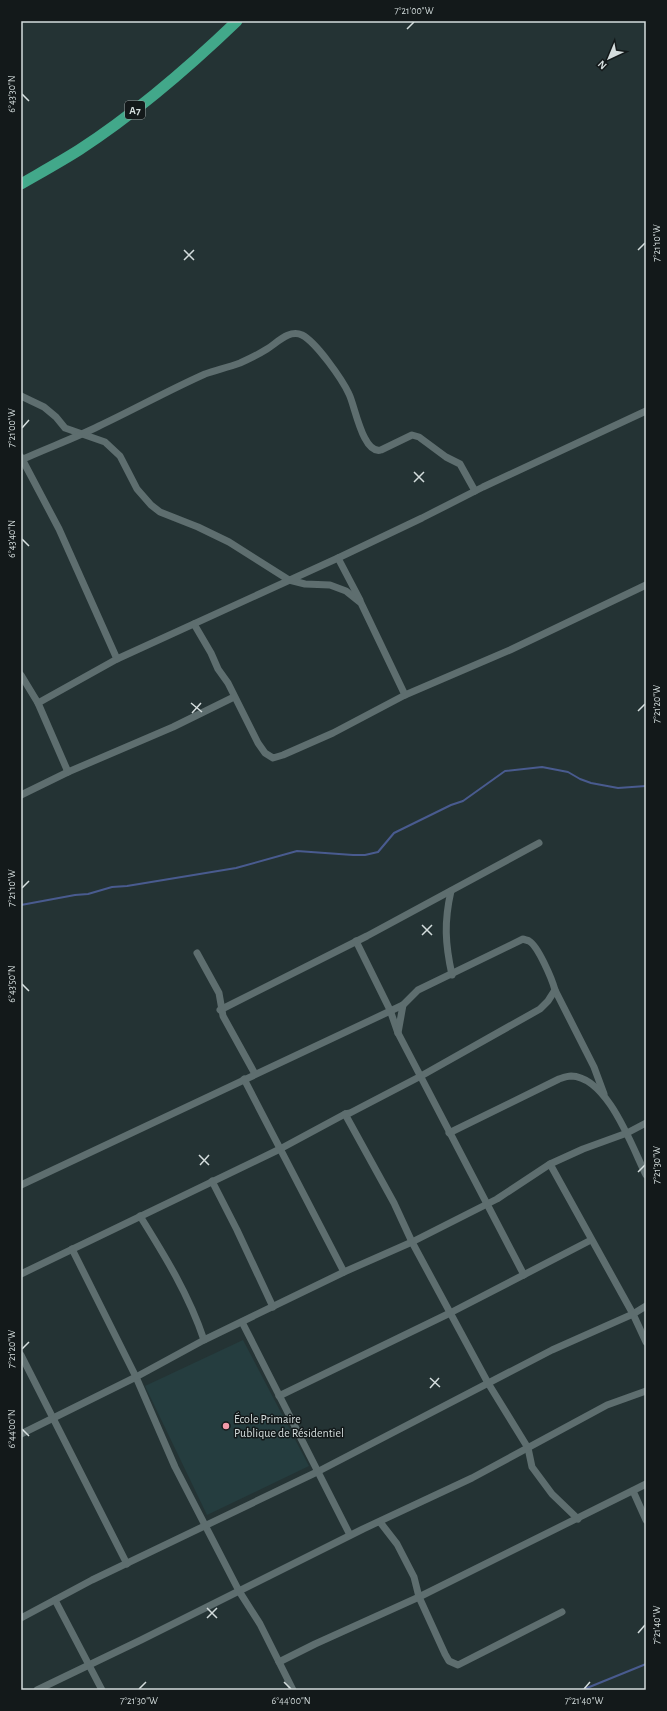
<svg xmlns="http://www.w3.org/2000/svg" width="667" height="1711" viewBox="0 0 667 1711" font-family="'Alegreya Sans',sans-serif">
<rect width="100%" height="100%" fill="#243334"/>
<!-- built -->
<polygon fill="#253d3f" points="243,1340 309,1466 207,1515 145,1386"/>
<g fill="none" stroke-linecap="round" stroke-linejoin="round">
<!-- stream -->
<g stroke="#495b8f" stroke-width="2">
<polyline points="21,905 75,895 88,894 112,887 127,886 236,868 297,851 353,855 365,855 378,852 394,833 451,805 463,801 505,771 542,767 568,772 580,779 591,783 618,788 646,786"/>
<polyline points="582,1690 646,1664"/>
</g>
<!-- minor -->
<g stroke="#5e6e6f" stroke-width="7">
<polyline points="21,396 44,407 56,417 65,428 105,442 120,456 137,489 151,505 160,512 198,527 229,542 289,580 305,584 330,585 346,591 361,603 405,695"/>
<polyline points="21,457 59,529 117,659"/>
<path d="M 21,460 C 47,448 73,439 99,426 C 135,409 169,390 205,374 C 217,370 229,367 240,363 C 249,359 259,354 267,349 C 277,343 289,329 302,335 C 316,342 342,379 349,394 C 355,406 363,455 381,450 L 412,435 L 419,437 L 446,457 L 460,464 L 475,491"/>
<polyline points="338,558 360,600"/>
<polyline points="194,624 211,653 218,669 228,683 258,743 265,753 273,758 283,755 333,733 405,695 510,650 646,585"/>
<polyline points="21,675 38,703"/>
<polyline points="68,772 38,703 117,659 338,558 422,518 483,487 646,411"/>
<polyline points="21,795 68,772 173,727 234,697"/>
<path d="M 451,891 C 444,922 445,943 452,975"/>
<polyline points="356,941 390,1010 398,1033 524,1275"/>
<polyline points="197,953 219,993 223,1016 255,1074"/>
<polyline points="555,990 594,1067 604,1094"/>
<polyline points="220,1010 367,936 539,843"/>
<polyline points="244,1079 344,1272"/>
<polyline points="345,1114 394,1203 412,1242 488,1383 528,1448 532,1467 552,1494 578,1519"/>
<path d="M 449,1133 L 559,1079 C 562,1078 567,1076 571,1076 C 608,1077 632,1147 646,1175"/>
<polyline points="550,1164 633,1314 646,1342"/>
<polyline points="212,1181 237,1230 273,1307"/>
<polyline points="21,1185 403,1005"/>
<path d="M 140,1216 C 165,1256 189,1295 204,1340"/>
<polyline points="72,1249 136,1377 175,1467 239,1591 260,1624 293,1690"/>
<path d="M 21,1274 L 280,1149 L 345,1114 L 350,1113 L 421,1076 L 540,1009 L 548,1001 L 555,990 C 552,979 538,946 529,941 C 527,940 525,940 523,939 L 418,990 L 403,1005 L 398,1033"/>
<polyline points="242,1322 350,1535"/>
<polyline points="21,1355 127,1564"/>
<polyline points="279,1396 450,1313 591,1240"/>
<polyline points="21,1434 136,1377 204,1340 344,1272 412,1242 497,1199 550,1164 583,1149 627,1133 646,1123"/>
<polyline points="633,1491 646,1520"/>
<polyline points="380,1522 397,1544 414,1577 419,1597 445,1654 449,1661 458,1665 562,1612"/>
<polyline points="55,1600 102,1690"/>
<polyline points="21,1618 92,1580 317,1472 552,1350 633,1314 646,1306"/>
<polyline points="279,1662 315,1644 419,1597 646,1484"/>
<polyline points="37,1690 141,1640 363,1529 472,1478 607,1405 646,1391"/>
</g>
<!-- trunk -->
<path stroke="#42a88a" stroke-width="11" d="M 21,184 C 40,173 60,162 79,150 C 136,113 188,68 237,21"/>
</g>
<!-- ticks -->
<path fill="none" stroke="#d4dddd" stroke-width="1.5" d="M 407,29 L 414,22M 22,94 L 29,101M 184,250 L 194,260M 638,250 L 645,243M 184,260 L 194,250M 22,428 L 29,420M 414,472 L 424,482M 414,482 L 424,472M 22,539 L 29,546M 191,703 L 202,712M 638,711 L 645,704M 192,713 L 201,703M 22,888 L 29,881M 422,925 L 432,935M 422,935 L 432,925M 22,984 L 29,991M 199,1155 L 209,1165M 200,1165 L 209,1155M 638,1172 L 645,1165M 22,1349 L 29,1342M 430,1378 L 440,1387M 430,1388 L 439,1378M 22,1429 L 29,1436M 207,1608 L 217,1618M 207,1618 L 217,1608M 638,1633 L 645,1625M 284,1682 L 291,1689M 139,1689 L 146,1682M 584,1689 L 590,1682"/>
<!-- markers -->
<circle fill="#f39aa9" stroke="#13191a" stroke-width="1.5" cx="226" cy="1426" r="4"/>
<g text-anchor="middle" stroke-width="3" stroke-linejoin="round" paint-order="stroke">
<!-- shield labels -->
<rect fill="#13191a" stroke="#9aa2a2" stroke-width="1" x="125" y="101" width="20" height="18" rx="3"/>
<g font-size="11" font-weight="bold" fill="#d4dddd">
<text x="135" y="114">A7</text>
</g>
<!-- poi labels -->
<g font-size="12" fill="#d4dddd" stroke="#13191a" text-anchor="start">
<text x="234" y="1423">École Primaire<tspan x="234" dy="14">Publique de Résidentiel</tspan></text>
</g>
</g>
<!-- border -->
<rect width="667" height="1711" fill="none" stroke="#13191a" stroke-width="44"/>
<!-- north arrow -->
<g transform="translate(609 58) rotate(224)" stroke="#13191a" stroke-width="3" paint-order="stroke">
<path d="M0-3L7 15L0 10L-7 15Z" fill="#d4dddd"/>
<text y="-6" font-size="11" font-weight="bold" text-anchor="middle" fill="#d4dddd">N</text>
</g>
<rect x="22" y="22" width="623" height="1667" fill="none" stroke="#d4dddd" stroke-width="1.5"/>
<g font-size="10" text-anchor="middle" fill="#d4dddd">
<text x="414" y="14">7°21'00"W</text>
<text transform="translate(11 94) rotate(-90)" y="4">6°43'30"N</text>
<text transform="translate(656 243) rotate(-90)" y="4">7°21'10"W</text>
<text transform="translate(11 428) rotate(-90)" y="4">7°21'00"W</text>
<text transform="translate(11 539) rotate(-90)" y="4">6°43'40"N</text>
<text transform="translate(656 704) rotate(-90)" y="4">7°21'20"W</text>
<text transform="translate(11 888) rotate(-90)" y="4">7°21'10"W</text>
<text transform="translate(11 984) rotate(-90)" y="4">6°43'50"N</text>
<text transform="translate(656 1165) rotate(-90)" y="4">7°21'30"W</text>
<text transform="translate(11 1349) rotate(-90)" y="4">7°21'20"W</text>
<text transform="translate(11 1429) rotate(-90)" y="4">6°44'00"N</text>
<text transform="translate(656 1625) rotate(-90)" y="4">7°21'40"W</text>
<text x="139" y="1704">7°21'30"W</text>
<text x="291" y="1704">6°44'00"N</text>
<text x="584" y="1704">7°21'40"W</text>
</g>
</svg>
